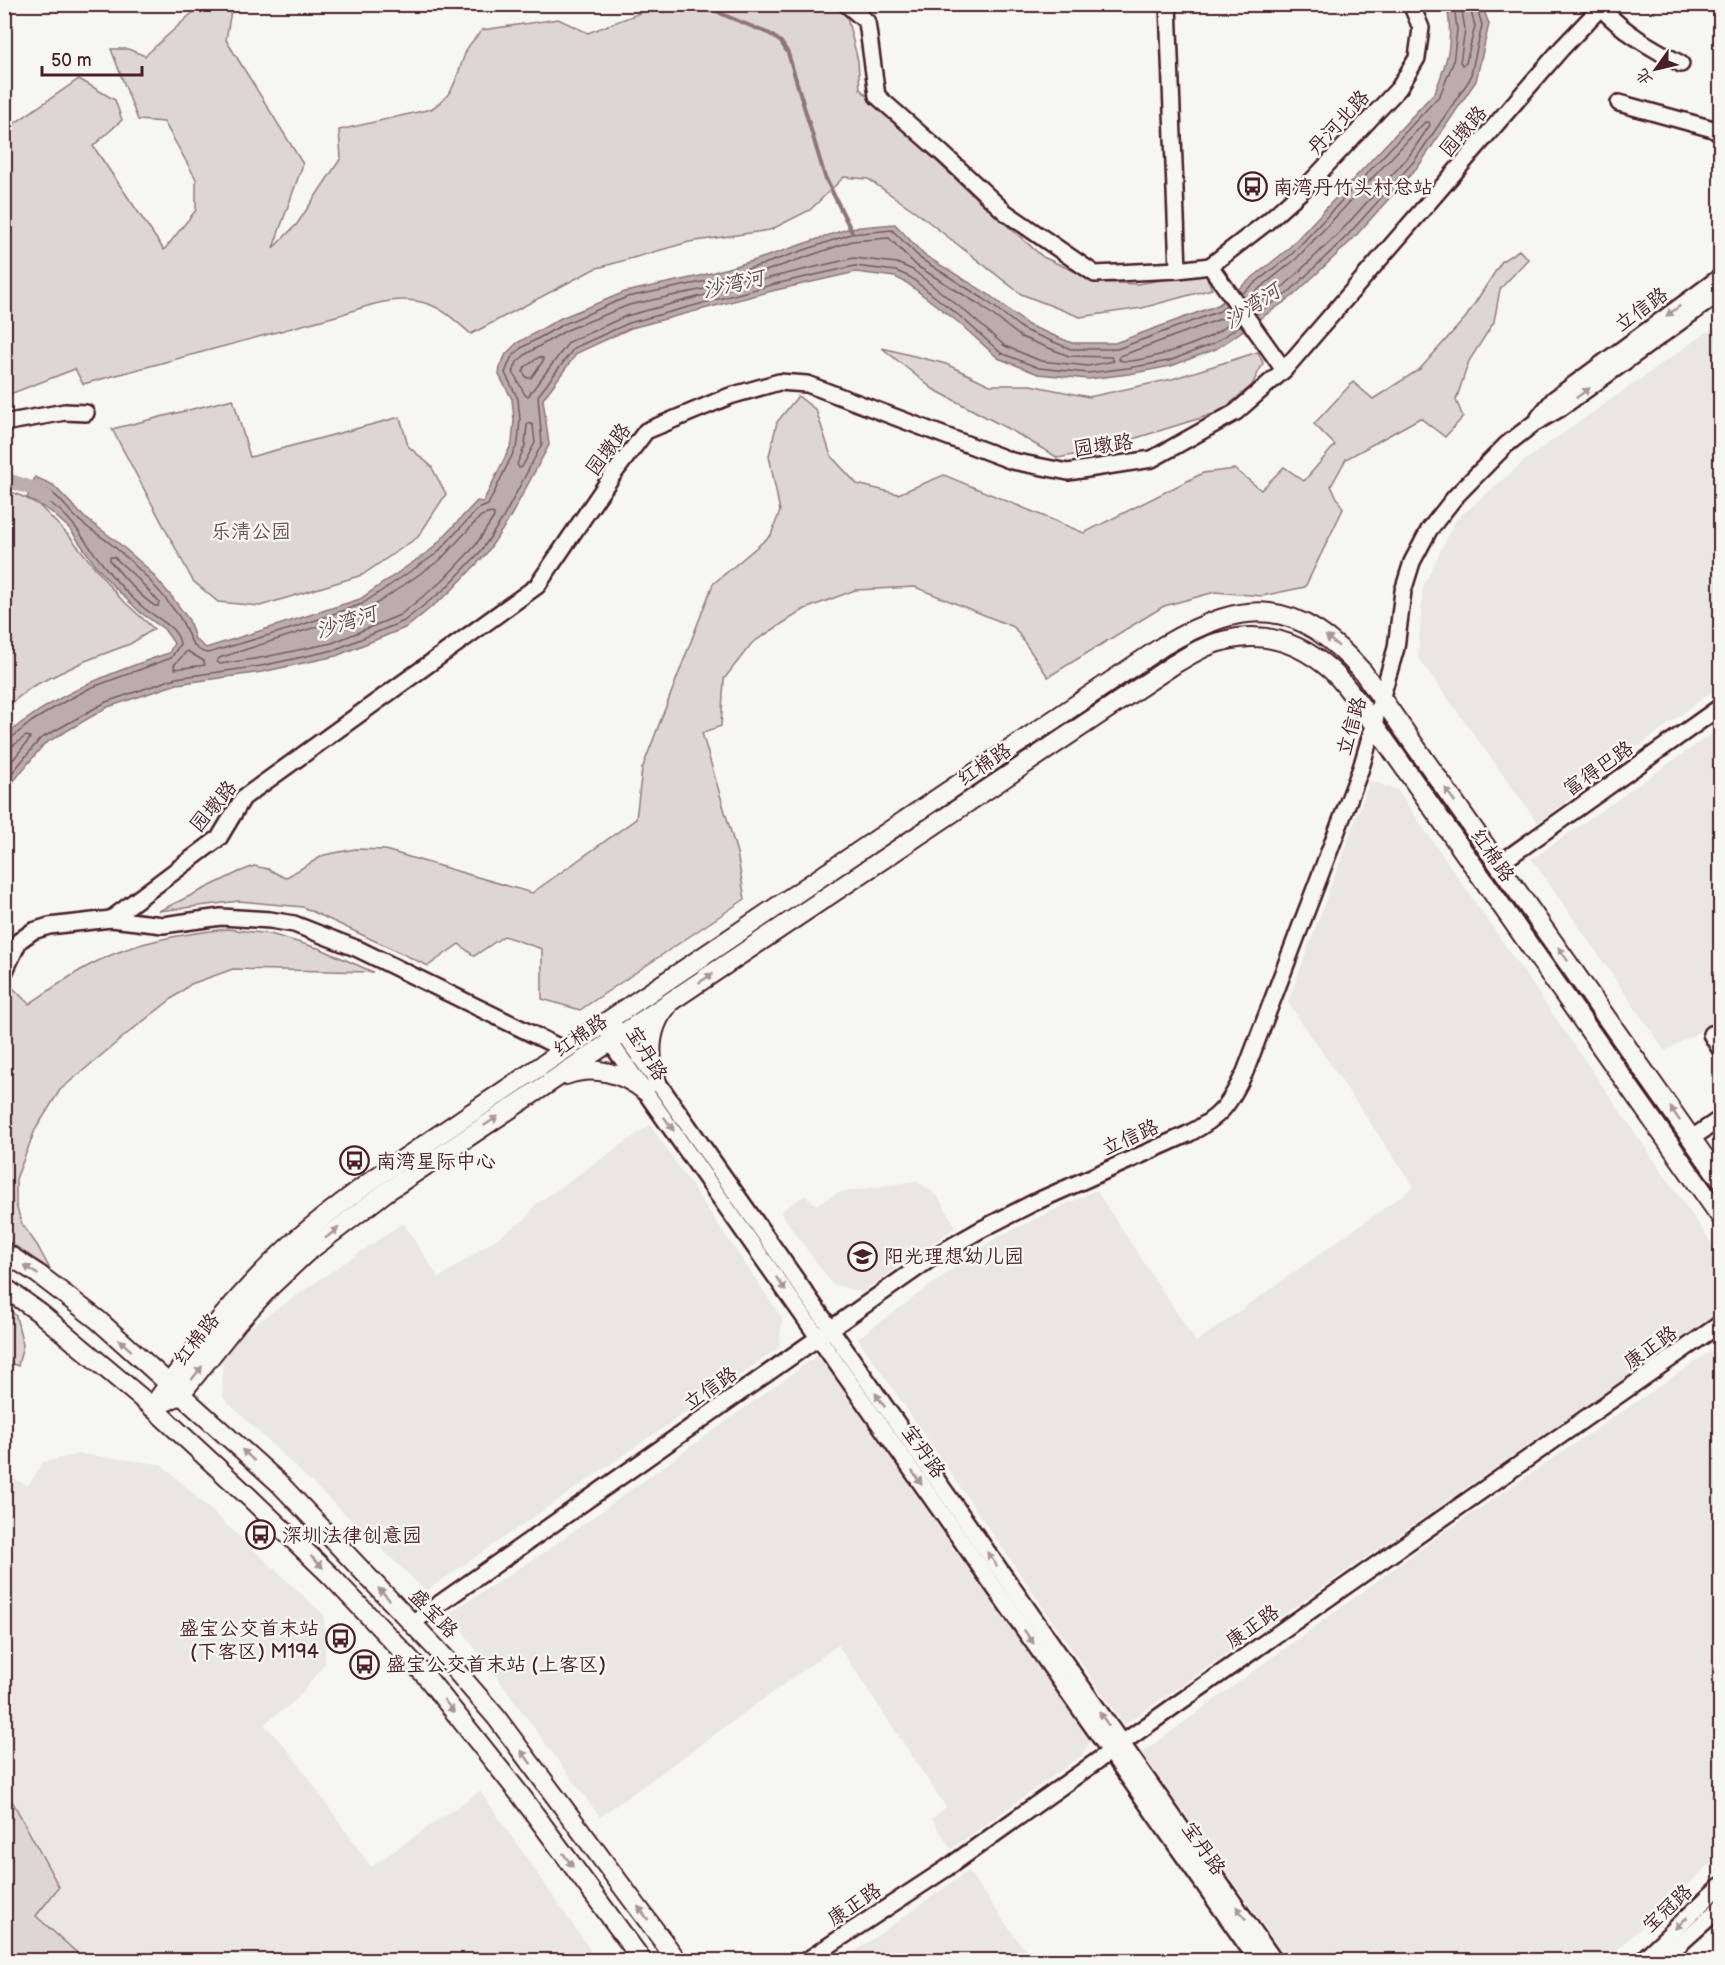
<svg xmlns="http://www.w3.org/2000/svg" width="1725" height="1965" viewBox="0 0 1725 1965" font-family="'Balsamiq Sans','LXGW WenKai TC',sans-serif">
<rect width="100%" height="100%" fill="#f6f6f2"/>
<filter id="ink" filterUnits="userSpaceOnUse"><feTurbulence type="fractalNoise" baseFrequency=".0167" numOctaves="2"/><feDisplacementMap in="SourceGraphic" scale="12" xChannelSelector="R" yChannelSelector="G"/><feConvolveMatrix kernelMatrix="1 2 1 2 8 2 1 2 1" color-interpolation-filters="sRGB"/></filter>
<g filter="url(#ink)">
<!-- built -->
<g fill="#e9e6e3">
<polygon points="1720,323 1720,685 1538,823 1418,657 1423,587 1455,521 1528,458"/>
<polygon points="1720,728 1720,1019 1665,1051 1532,859"/>
<polygon points="1370,781 1397,790 1720,1255 1720,1312 1124,1725 858,1338 996,1238 1096,1190 1196,1342 1414,1187 1288,1002"/>
<polygon points="650,1125 782,1318 779,1348 426,1591 223,1398 222,1361 242,1333 403,1223 439,1278 527,1218 535,1205"/>
<polygon points="916,1181 937,1195 956,1227 862,1292 832,1284 780,1212 805,1195 816,1205 837,1193"/>
<polygon points="1720,1345 1720,1855 1606,1960 1288,1960 1142,1753 1436,1538"/>
<polygon points="818,1355 956,1552 1091,1740 1082,1755 951,1849 932,1819 946,1807 838,1645 600,1817 449,1613 542,1554"/>
<polygon points="79,1454 161,1464 324,1615 325,1663 297,1699 264,1724 292,1755 371,1867 480,1791 597,1960 85,1960 36,1916 5,1790 4,1473 28,1486 43,1462"/>
<polygon points="968,1871 1032,1960 843,1960"/>
</g>
<!-- green -->
<g fill="#ddd6d5" stroke="#947a80" stroke-width="1.5">
<path d="M 835,4 L 847,17 L 858,61 L 860,89 L 968,191 L 1043,257 L 1098,282 L 1137,284 L 1205,273 L 1212,289 L 1142,308 L 1080,317 L 1021,294 L 916,212 L 868,179 L 844,177 L 810,210 L 770,230 L 689,242 L 594,269 L 471,334 C 458,323 444,309 428,304 C 398,294 368,305 340,315 L 83,384 L 75,369 L 5,396 L 5,130 L 79,79 L 115,100 L 122,120 L 93,146 L 164,250 L 196,210 L 196,179 L 164,122 L 138,120 L 111,49 L 128,49 L 145,56 L 201,5 L 232,5 L 226,40 L 303,164 L 273,248 L 297,224 L 341,158 L 339,130 L 431,109 C 459,91 455,76 467,49 C 470,43 477,36 482,30 L 558,19 L 588,33 L 640,13 L 646,5 Z"/>
<polygon points="1519,250 1528,259 1500,289 1494,322 1469,361 1456,400 1463,417 1445,437 1420,418 1346,459 1331,486 1343,509 1305,587 1262,596 1215,592 1164,606 1048,677 1014,627 915,587 855,590 805,609 752,643 724,679 721,726 702,733 737,853 745,899 580,1010 542,999 542,949 504,936 474,956 459,944 428,966 303,907 239,901 159,911 239,872 254,866 268,869 285,878 324,855 355,849 385,850 532,893 636,819 642,769 713,584 771,535 780,511 769,456 777,422 798,396 816,410 831,456 857,484 898,494 944,475 1084,533 1203,473 1235,469 1261,490 1284,467 1304,481 1335,445 1314,424 1353,382 1373,399 1420,369 1466,317 1502,261"/>
<polygon points="882,348 946,364 990,385 1030,385 1089,397 1172,379 1258,352 1263,363 1252,385 1220,412 1094,451 1058,458 1016,433 933,389"/>
<polygon points="233,399 250,457 400,417 408,446 431,466 446,494 418,537 362,575 260,606 218,602 193,581 112,429"/>
<polygon points="5,491 17,494 38,504 71,538 118,596 154,629 130,644 85,661 33,686 5,708"/>
<path d="M 227,929 L 270,934 L 321,949 L 373,972 L 233,969 L 191,984 L 128,1033 L 60,1090 L 35,1130 L 16,1179 L 16,1205 L 22,1224 L 37,1245 L 50,1269 L 5,1239 L 5,990 L 12,987 L 29,1004 C 51,990 72,973 96,962 C 137,941 183,934 227,929 Z"/>
<polygon points="5,1305 16,1316 23,1345 18,1366 5,1361"/>
<polygon points="4,1786 59,1887 36,1916 85,1960 22,1960 18,1957 5,1956"/>
</g>
<!-- water -->
<path fill="#bbadae" stroke="#8e747a" stroke-width="1.5" d="M 1447,5 L 1482,5 L 1489,24 L 1476,81 L 1420,164 L 1351,241 L 1293,296 L 1216,349 L 1171,366 L 1129,374 L 1088,379 L 1038,374 L 998,358 L 958,322 L 907,283 L 895,277 L 856,272 L 776,290 L 631,328 L 577,353 L 543,399 L 549,445 L 508,521 L 486,554 L 450,592 L 407,627 L 336,656 L 262,672 L 177,684 L 108,707 L 44,744 L 8,788 L 5,814 L 5,736 C 53,695 109,673 169,653 L 174,643 L 164,629 L 141,613 L 115,588 L 96,566 L 70,529 L 50,511 L 27,498 L 35,477 L 53,485 L 84,517 L 115,540 L 147,568 L 172,597 L 189,620 L 195,639 L 206,648 L 360,599 L 432,549 L 477,501 L 483,502 L 512,443 L 514,420 L 512,399 L 499,375 L 500,367 L 506,354 L 517,343 L 561,318 L 625,292 L 700,276 L 756,260 L 850,228 L 895,224 L 924,255 L 988,294 L 1028,325 L 1072,343 L 1115,343 L 1218,305 L 1287,250 L 1435,92 C 1449,57 1453,42 1447,5 Z"/>
<g fill="none" stroke-linecap="round" stroke-linejoin="round">
<!-- shore -->
<g stroke="#77585f" stroke-width="1.5">
<polyline points="1461,4 1465,30 1460,62 1463,65 1466,63 1475,26 1469,4"/>
<polygon points="889,238 917,266 980,305 1021,337 1069,356 1111,357 1114,361 1088,366 1041,361 1005,346 966,312 913,270 897,263 854,258 773,277 626,316 569,342 528,396 525,395 513,372 517,362 526,354 567,330 629,305 704,289 760,273 852,241"/>
<polyline points="1241,294 1292,254 1440,95 1453,63 1457,30 1454,4"/>
<polyline points="1245,300 1296,259 1425,122 1429,122 1430,125 1409,156 1341,231 1284,286 1251,308"/>
<path d="M 1231,312 L 1223,318 L 1120,356 L 1119,360 C 1134,366 1193,345 1209,337 C 1219,332 1227,325 1236,319"/>
<polyline points="1256,314 1289,292 1346,237 1415,160 1470,79 1482,25 1476,4"/>
<polygon points="539,357 543,358 543,361 531,378 527,378 523,372 525,367"/>
<polygon points="529,423 533,425 535,443 522,467 519,468 517,464 525,446 527,425"/>
<polygon points="491,513 494,514 494,517 475,546 441,582 400,615 332,643 260,658 220,664 217,662 219,658 366,611 440,560 481,516"/>
<path d="M 110,557 L 114,557 L 137,578 L 159,602 L 158,606 L 155,606 C 138,595 124,577 110,561 Z"/>
<polygon points="187,651 204,661 205,665 175,669 174,665"/>
<path d="M 4,740 L 10,739 L 31,722 L 62,703 L 90,688 L 171,658 L 180,644 C 178,627 158,619 145,609 C 129,596 113,578 101,562 C 85,542 73,519 53,505 C 48,502 42,499 37,496 L 36,493 L 39,487 C 58,491 67,511 81,522 C 90,530 101,536 111,544 C 137,565 159,589 178,615 C 189,629 188,650 208,653 L 290,629 L 362,604 L 436,554 L 478,509 L 488,505 L 518,443 L 520,420 L 518,399 L 505,373 L 511,358 L 521,348 L 564,324 L 627,297 L 702,282 L 758,266 L 851,234 L 892,230 L 921,259 L 984,299 L 1024,330 L 1071,349 L 1117,349 L 1220,311 L 1227,305"/>
<polyline points="4,747 14,745 26,736 30,737 29,740 4,771"/>
<polyline points="4,783 40,739 106,702 176,678 261,666 334,650 404,621 446,588 481,551 503,518 542,444 538,396 574,348 629,323 775,284 855,266 896,271 910,277 962,318 1001,353 1039,368 1088,373 1128,368 1169,361 1213,344 1241,325"/>
</g>
<!-- stream -->
<polyline stroke="#8e747a" stroke-width="4" points="704,4 724,15 770,34 781,42 788,53 825,177 852,232"/>
<!-- canal -->
<polyline stroke="#bbadae" stroke-width="14" points="4,479 31,488 47,497"/>
<defs>
<g id="minor">
<polyline points="846,4 867,22 877,96 943,154 1005,212 1095,274 1178,270 1210,266"/>
<polyline points="1168,4 1178,270"/>
<path d="M 1601,8 C 1626,34 1650,47 1681,64"/>
<polyline points="1619,103 1713,129 1720,134"/>
<polyline points="1210,266 1267,222 1306,187 1399,88 1417,58 1421,28 1411,4"/>
<polyline points="1210,266 1284,370"/>
<polyline points="1539,417 1554,399 1720,277"/>
<polyline points="4,423 65,412 86,413"/>
<polyline points="1499,864 1720,707"/>
<polyline points="4,973 19,941 33,931 49,926 111,919"/>
<polyline points="606,1022 623,1033 1274,1960"/>
<polyline points="608,1031 610,1042 1257,1960"/>
<polyline points="1711,1034 1720,1049"/>
<polyline points="565,1050 358,949 294,924 270,920 221,917 163,925 111,919 219,838 243,798 537,586 612,476 646,431 730,396 779,382 807,384 1012,461 1068,472 1152,459 1236,412 1284,370 1562,48 1604,4"/>
<polyline points="1692,1138 1720,1119"/>
<path d="M 412,1623 L 933,1257 L 980,1230 L 1033,1203 L 1188,1134 C 1221,1117 1229,1105 1245,1072 L 1361,768 L 1396,648 L 1403,591 L 1412,562 L 1429,530 L 1455,497 L 1506,445 L 1533,424 L 1561,408 L 1720,293"/>
<polyline points="807,1960 947,1868 1170,1709 1720,1324"/>
<polyline points="1642,1960 1720,1886"/>
<polyline points="1662,1960 1720,1908"/>
</g>
<g id="major">
<path d="M 566,1075 C 594,1065 623,1073 645,1091"/>
<path d="M 657,1082 C 648,1055 649,1027 668,1005"/>
<polyline points="4,1252 38,1274 98,1320 278,1482 446,1659 496,1717 677,1960"/>
<polyline points="40,1313 152,1407 250,1498 330,1575 425,1675 522,1797 642,1960"/>
<path d="M 152,1407 C 195,1347 241,1290 296,1240 C 321,1218 348,1198 375,1178 L 1163,646 C 1246,597 1297,598 1363,672 L 1720,1179"/>
<path d="M 154,1407 L 180,1395 L 238,1322 L 270,1287 L 306,1253 L 386,1192 L 1173,665 C 1188,656 1205,645 1223,641 C 1264,630 1300,643 1331,670 C 1341,679 1350,692 1358,702 L 1720,1216"/>
</g>
</defs>
<!-- minor casing -->
<use href="#minor" stroke="#4a1f2b" stroke-width="20"/>
<!-- major casing -->
<use href="#major" stroke="#4a1f2b" stroke-width="22"/>
<!-- minor -->
<use href="#minor" stroke="#f6f6f2" stroke-width="15"/>
<!-- major -->
<use href="#major" stroke="#f6f6f2" stroke-width="18"/>
<defs>
<polyline id="major-bridge" points="4,1287 40,1313"/>
</defs>
<!-- major-bridge casing -->
<use href="#major-bridge" stroke="#4a1f2b" stroke-width="22" stroke-linecap="butt"/>
<!-- major-bridge -->
<use href="#major-bridge" stroke="#f6f6f2" stroke-width="18"/>
</g>
<!-- one-way arrows -->
<defs><path id="oneway-solid" d="M-6-.8H1V-3.2L6.5 0L1 3.2V.8H-6Z" transform="scale(1.5)"/></defs>
<g fill="#a99598">
<use href="#oneway-solid" transform="translate(1673 311) rotate(144)"/>
<use href="#oneway-solid" transform="translate(1583 393) rotate(-36)"/>
<use href="#oneway-solid" transform="translate(1332 641) rotate(-141)"/>
<use href="#oneway-solid" transform="translate(1450 795) rotate(-125)"/>
<use href="#oneway-solid" transform="translate(1563 954) rotate(-125)"/>
<use href="#oneway-solid" transform="translate(706 978) rotate(-34)"/>
<use href="#oneway-solid" transform="translate(1675 1114) rotate(-125)"/>
<use href="#oneway-solid" transform="translate(491 1121) rotate(-34)"/>
<use href="#oneway-solid" transform="translate(669 1124) rotate(55)"/>
<use href="#oneway-solid" transform="translate(332 1233) rotate(-39)"/>
<use href="#oneway-solid" transform="translate(31 1270) rotate(-146)"/>
<use href="#oneway-solid" transform="translate(781 1284) rotate(55)"/>
<use href="#oneway-solid" transform="translate(125 1345) rotate(-138)"/>
<use href="#oneway-solid" transform="translate(197 1373) rotate(-52)"/>
<use href="#oneway-solid" transform="translate(880 1400) rotate(-125)"/>
<use href="#oneway-solid" transform="translate(248 1455) rotate(-138)"/>
<use href="#oneway-solid" transform="translate(917 1478) rotate(55)"/>
<use href="#oneway-solid" transform="translate(992 1559) rotate(-125)"/>
<use href="#oneway-solid" transform="translate(317 1562) rotate(44)"/>
<use href="#oneway-solid" transform="translate(384 1594) rotate(-134)"/>
<use href="#oneway-solid" transform="translate(1029 1637) rotate(55)"/>
<use href="#oneway-solid" transform="translate(449 1706) rotate(52)"/>
<use href="#oneway-solid" transform="translate(1104 1719) rotate(-125)"/>
<use href="#oneway-solid" transform="translate(526 1757) rotate(-127)"/>
<use href="#oneway-solid" transform="translate(568 1860) rotate(54)"/>
<use href="#oneway-solid" transform="translate(643 1913) rotate(-127)"/>
<use href="#oneway-solid" transform="translate(1241 1913) rotate(-125)"/>
<use href="#oneway-solid" transform="translate(1681 1923) rotate(137)"/>
</g>
</g>
<!-- icons -->
<defs>
<symbol id="bus-ring" viewBox="-11 -11 22 22"><circle r="9.5" fill="#f6f6f2" stroke="#4a1f2b" stroke-width="1.5"/><path d="M-5-6H5V4H4V6H2V4H-2V6H-4V4H-5ZM-3.5-4V0h7V-4ZM-3.5 1.2v1.5H-2V1.2ZM2 1.2v1.5H3.5V1.2Z" fill="#4a1f2b"/></symbol>
<symbol id="school-ring" viewBox="-11 -11 22 22"><circle r="9.5" fill="#f6f6f2" stroke="#4a1f2b" stroke-width="1.5"/><path d="M0-5L7-2L0 1L-7-2ZM-4 1L0 2.5L4 1V4Q0 6-4 4Z" fill="#4a1f2b"/></symbol>
</defs>
<g fill-rule="evenodd">
<use href="#bus-ring" x="1236" y="170" width="33" height="33"/>
<use href="#bus-ring" x="338" y="1144" width="33" height="33"/>
<use href="#school-ring" x="846" y="1240" width="33" height="33"/>
<use href="#bus-ring" x="244" y="1518" width="33" height="33"/>
<use href="#bus-ring" x="324" y="1622" width="33" height="33"/>
<use href="#bus-ring" x="348" y="1648" width="33" height="33"/>
</g>
<g text-anchor="middle" stroke-width="5" stroke-linejoin="round" paint-order="stroke">
<!-- street labels -->
<g font-size="20" fill="#4a1f2b" stroke="#f6f6f2">
<text transform="translate(1338 122) rotate(-47)" y="7">丹河北路</text>
<text transform="translate(1463 131) rotate(-49)" y="7">园墩路</text>
<text transform="translate(1641 309) rotate(-36)" y="7">立信路</text>
<text transform="translate(1103 445) rotate(-8)" y="7">园墩路</text>
<text transform="translate(608 449) rotate(-53)" y="7">园墩路</text>
<text transform="translate(1351 726) rotate(-74)" y="7">立信路</text>
<text transform="translate(984 764) rotate(-34)" y="7">红棉路</text>
<text transform="translate(1598 768) rotate(-35)" y="7">富得巴路</text>
<text transform="translate(213 806) rotate(-50)" y="7">园墩路</text>
<text transform="translate(1493 855) rotate(55)" y="7">红棉路</text>
<text transform="translate(580 1035) rotate(-34)" y="7">红棉路</text>
<text transform="translate(647 1053) rotate(58)" y="7">宝丹路</text>
<text transform="translate(1130 1137) rotate(-24)" y="7">立信路</text>
<text transform="translate(196 1339) rotate(-52)" y="7">红棉路</text>
<text transform="translate(1650 1347) rotate(-35)" y="7">康正路</text>
<text transform="translate(710 1388) rotate(-35)" y="7">立信路</text>
<text transform="translate(924 1451) rotate(55)" y="7">宝丹路</text>
<text transform="translate(434 1613) rotate(46)" y="7">盛宝路</text>
<text transform="translate(1252 1626) rotate(-35)" y="7">康正路</text>
<text transform="translate(1204 1848) rotate(55)" y="7">宝丹路</text>
<text transform="translate(854 1904) rotate(-34)" y="7">康正路</text>
<text transform="translate(1667 1908) rotate(-43)" y="7">宝冠路</text>
</g>
<!-- poi labels -->
<g font-size="20" fill="#4a1f2b" stroke="#f6f6f2" text-anchor="start">
<text x="1273" y="194">南湾丹竹头村总站</text>
<text x="376" y="1168">南湾星际中心</text>
<text x="884" y="1263">阳光理想幼儿园</text>
<text x="282" y="1542">深圳法律创意园</text>
<text x="319" y="1635" text-anchor="end">盛宝公交首末站<tspan x="319" dy="23">(下客区) M194</tspan></text>
<text x="386" y="1671">盛宝公交首末站 (上客区)</text>
</g>
<!-- park labels -->
<g font-size="20" fill="#6f4d56" stroke="#f6f6f2">
<text x="251" y="538">乐清公园</text>
</g>
<!-- water labels -->
<g font-size="21" font-style="italic" fill="#6c4a52" stroke="#f6f6f2">
<text transform="translate(733 284) rotate(-13)" y="7">沙湾河</text>
<text transform="translate(1252 306) rotate(-34)" y="7">沙湾河</text>
<text transform="translate(346 622) rotate(-18)" y="7">沙湾河</text>
</g>
</g>
<!-- margin -->
<rect width="1725" height="1965" fill="none" stroke="#f6f6f2" stroke-width="24"/>
<rect x="12" y="12" width="1701" height="1941" fill="none" stroke="#4a1f2b" stroke-width="2" filter="url(#ink)"/>
<!-- north arrow -->
<g transform="translate(1656 69) rotate(236)" stroke="#f6f6f2" stroke-width="4.5" paint-order="stroke">
<path d="M0-4.5L10 22L0 15L-10 22Z" fill="#4a1f2b"/>
<text y="-9" font-size="16" font-weight="bold" text-anchor="middle" fill="#4a1f2b">北</text>
</g>
<!-- scale -->
<path d="M42 66v9h100v-9" fill="none" stroke="#4a1f2b" stroke-width="3"/>
<text x="51" y="66" font-size="18" fill="#4a1f2b" stroke="#f6f6f2" stroke-width="4.5" paint-order="stroke">50 m</text>
</svg>
